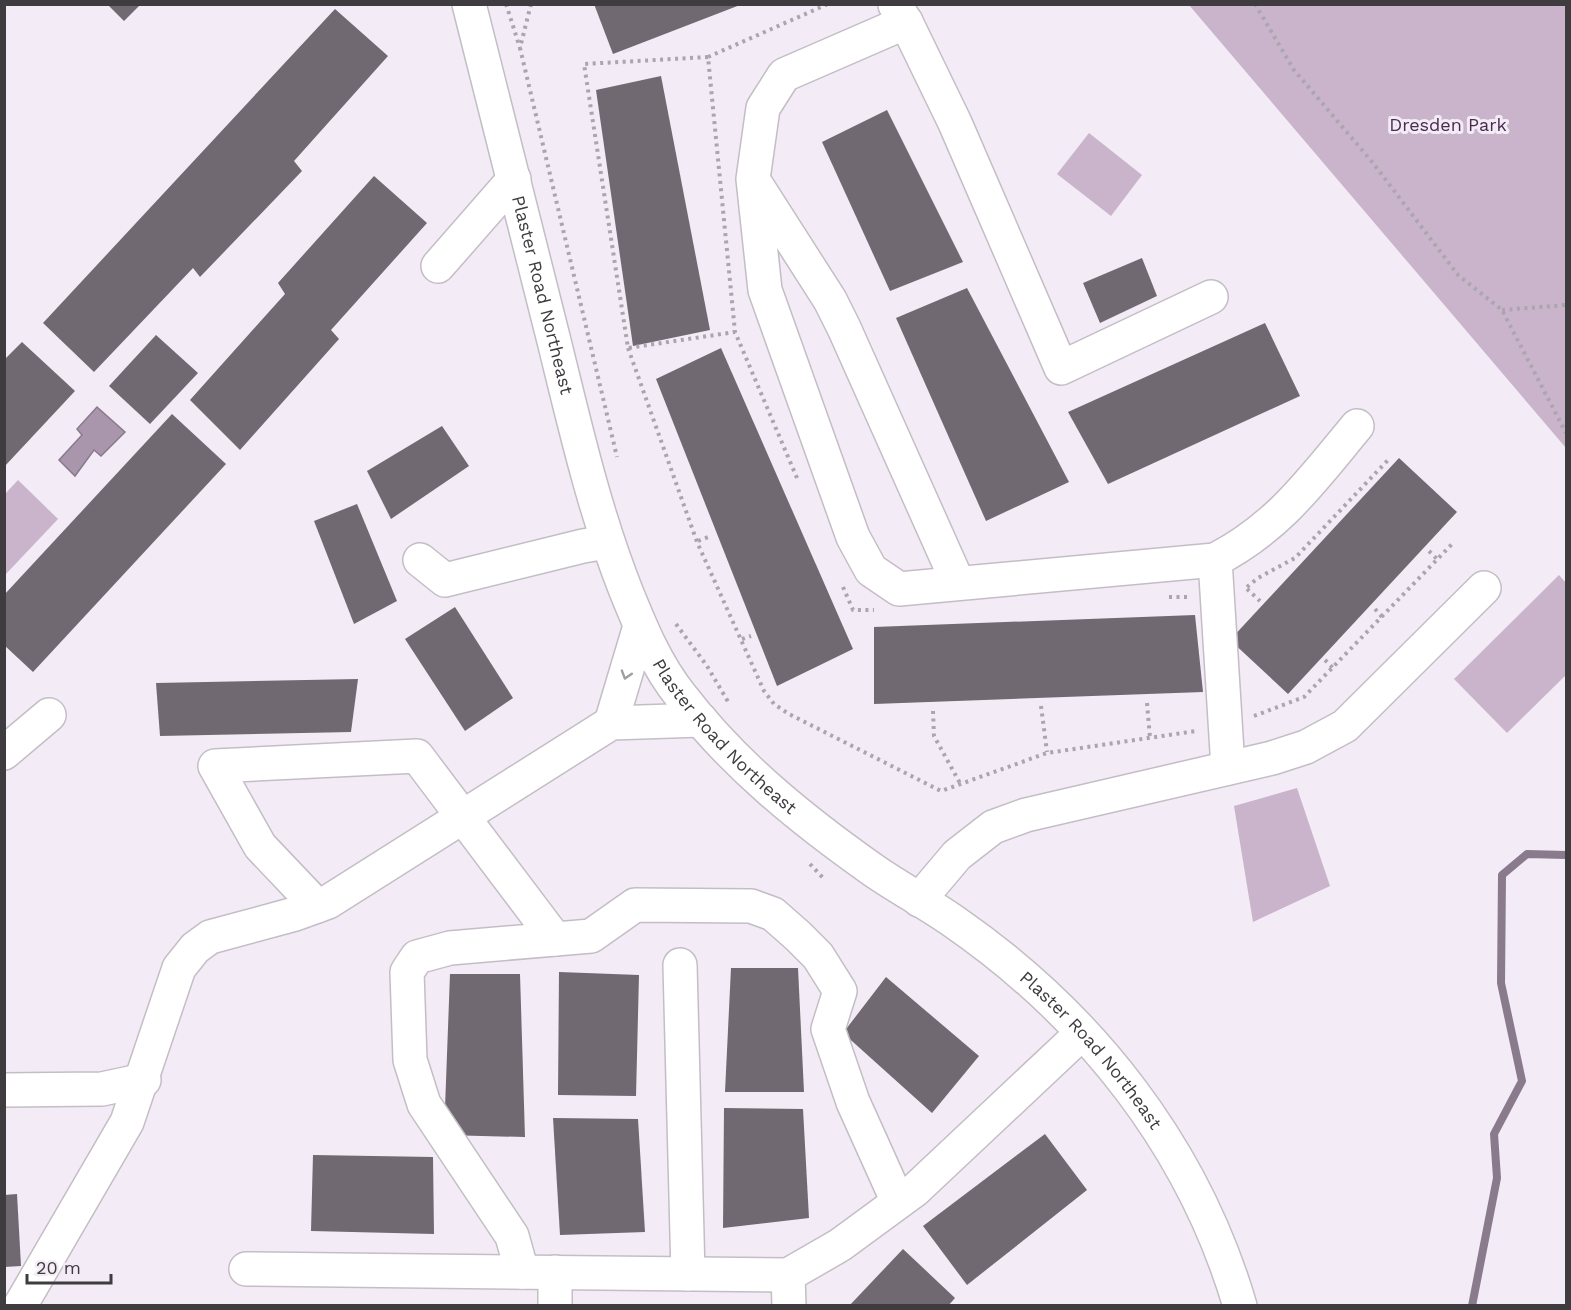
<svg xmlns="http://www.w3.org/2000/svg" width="1571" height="1310" viewBox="0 0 1571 1310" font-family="'Work Sans',sans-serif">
<rect width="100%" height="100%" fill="#f3ebf5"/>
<!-- green -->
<g fill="#c9b4cc">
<polygon points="1189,5 1566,5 1566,448"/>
<polygon points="1089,133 1142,175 1111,216 1057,174"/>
<polygon points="18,480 58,519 5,575 5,494"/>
<polygon points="1559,575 1566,583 1566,675 1507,733 1454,679"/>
<polygon points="1297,788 1330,886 1253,922 1234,806"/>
</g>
<!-- water -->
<polygon fill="#a995ac" stroke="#897a8c" stroke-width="1.5" points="97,407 125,432 101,456 94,450 75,476 59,460 82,435 77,429"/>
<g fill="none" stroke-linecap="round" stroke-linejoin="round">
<!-- stream -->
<polyline stroke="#897a8c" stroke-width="8" points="1472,1306 1497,1178 1494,1134 1522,1081 1501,983 1502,875 1527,854 1566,855"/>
</g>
<!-- building -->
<g fill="#706971">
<polygon points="107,4 141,4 124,21"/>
<polygon points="594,4 740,4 740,5 613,54"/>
<polygon points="335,9 388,56 294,161 302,171 200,277 193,268 94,372 43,323"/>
<polygon points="661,76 710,330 633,346 596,90"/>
<polygon points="887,110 963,262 890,291 822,142"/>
<polygon points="374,176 427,223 331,330 339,339 240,450 190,400 285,294 278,283"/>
<polygon points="1142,258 1157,296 1100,323 1083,283"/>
<polygon points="967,288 1069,482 986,521 896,318"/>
<polygon points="1265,323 1300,396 1108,484 1068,412"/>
<polygon points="156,335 198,373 150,424 109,386"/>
<polygon points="22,342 75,391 4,467 4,360"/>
<polygon points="721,348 853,649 777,686 656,379"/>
<polygon points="172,414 226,464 33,672 4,645 4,595"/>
<polygon points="442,426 469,466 391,519 367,471"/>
<polygon points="1399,458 1457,512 1288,694 1230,640"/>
<polygon points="357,504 397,601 354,624 314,521"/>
<polygon points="455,607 513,698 465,731 405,639"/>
<polygon points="1195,615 1203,692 874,704 874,627"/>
<polygon points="358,679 351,732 160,736 156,683"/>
<polygon points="731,968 798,968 804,1092 725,1092"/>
<polygon points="559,972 639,975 636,1096 558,1095"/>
<polygon points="450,974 520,974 525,1137 444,1135"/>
<polygon points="886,977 979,1056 932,1113 843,1033"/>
<polygon points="724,1108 803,1109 809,1218 723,1228"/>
<polygon points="553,1118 638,1119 645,1232 560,1235"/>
<polygon points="1045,1134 1087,1190 967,1285 923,1226"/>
<polygon points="313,1155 433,1157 434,1234 311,1231"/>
<polygon points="17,1194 21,1266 4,1267 4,1195"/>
<polygon points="903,1249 955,1298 948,1306 849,1306"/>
</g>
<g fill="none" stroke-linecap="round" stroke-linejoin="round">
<defs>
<g id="minor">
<path id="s1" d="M 469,4 C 498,117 526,229 554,341 C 575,426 594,510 626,591 C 641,628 656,665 681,696 C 734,765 802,820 873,870 C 899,888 927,903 953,921 C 1089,1015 1193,1146 1240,1306"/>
<polyline points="895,5 906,22 955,123 1061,368 1211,297"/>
<path d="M 906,22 L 784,75 L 763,108 L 753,179 L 765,290 L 853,537 L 871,570 L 899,589 L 1215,560 C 1279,527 1312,480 1357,426"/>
<polyline points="757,186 830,300 844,328 958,583"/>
<polyline points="438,266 514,179"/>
<polyline points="420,560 445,580 583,546 607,542"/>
<polyline points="1215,560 1228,768"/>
<polyline points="611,723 640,626"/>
<polyline points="4,753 49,715"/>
<polyline points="919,900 957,855 993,827 1026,815 1272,758 1306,747 1345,726 1484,588"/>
<polyline points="317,906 260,846 215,766 417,756 555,939"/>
<polyline points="680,965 688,1274"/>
<polyline points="4,1090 102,1089 144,1080"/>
<polyline points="246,1269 788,1275 840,1245 915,1190 1082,1033"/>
<polyline points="522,1272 512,1236 424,1104 410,1060 407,972 417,957 450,948 591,936 635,905 751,906 773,914 798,936 818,956 840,991 828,1029 853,1102 898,1202"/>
<polyline points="555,1272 555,1306"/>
<polyline points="788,1275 789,1306"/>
<polyline points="20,1306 127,1122 179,968 195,948 210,937 295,914 328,902 611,723 701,720"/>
</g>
</defs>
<!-- minor casing -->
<use href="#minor" stroke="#c5bdc6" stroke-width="36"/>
<!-- path -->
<g stroke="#aba5ad" stroke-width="4" stroke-dasharray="3 4.5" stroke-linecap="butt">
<polyline points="506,4 520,48"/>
<polyline points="531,4 520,48 617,457"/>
<polyline points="1255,4 1294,70 1373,163 1458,275 1502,310 1566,433"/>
<polyline points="708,57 584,64 628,348 735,332"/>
<polyline points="1502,310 1566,305"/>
<polyline points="628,348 697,542 764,691 774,704 789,714 941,791 1047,753 1196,731"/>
<polyline points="797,478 735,332 708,57 828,4"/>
<polyline points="698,541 711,536"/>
<polyline points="1429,551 1438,560"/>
<polyline points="843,587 853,610 874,610"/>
<polyline points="1247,587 1258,578 1295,558 1388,460"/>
<polyline points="1247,589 1260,601"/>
<polyline points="1169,597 1189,597"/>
<polyline points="1375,609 1383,618"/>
<polyline points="676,624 707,666 730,705"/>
<polyline points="742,639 751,636"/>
<polyline points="1325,660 1333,668"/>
<polyline points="1147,703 1150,738"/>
<polyline points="1041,706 1047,752"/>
<polyline points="933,711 934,736 961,785"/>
<polyline points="1254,716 1304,697 1454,542"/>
<polyline points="810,864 824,879"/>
</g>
<!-- minor -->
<use href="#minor" stroke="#fff" stroke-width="33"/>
</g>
<!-- one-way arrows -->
<defs><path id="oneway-chevron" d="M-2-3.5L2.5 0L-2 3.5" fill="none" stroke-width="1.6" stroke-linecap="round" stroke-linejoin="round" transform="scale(1.5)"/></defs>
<use stroke="#9f9ea0" href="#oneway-chevron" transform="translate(626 675) rotate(107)"/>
<g text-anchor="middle" stroke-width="6" stroke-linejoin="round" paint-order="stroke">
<!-- park labels -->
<g font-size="18" fill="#492b4e" stroke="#f3ebf5">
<text x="1448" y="131">Dresden Park</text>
</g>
<!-- street labels -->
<g font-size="18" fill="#3f3c40" stroke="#f3ebf5">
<text dy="6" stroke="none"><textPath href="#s1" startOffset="300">Plaster Road Northeast</textPath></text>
<text dy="6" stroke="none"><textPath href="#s1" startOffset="786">Plaster Road Northeast</textPath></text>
<text dy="6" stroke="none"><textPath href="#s1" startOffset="1272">Plaster Road Northeast</textPath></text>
</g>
</g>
<!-- border -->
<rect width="1571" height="1310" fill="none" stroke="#3f3c40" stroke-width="12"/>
<!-- scale -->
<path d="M27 1274v9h84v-9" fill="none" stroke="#3f3c40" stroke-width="3"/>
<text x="36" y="1274" font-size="18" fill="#3f3c40" stroke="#f3ebf5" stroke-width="4.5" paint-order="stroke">20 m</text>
</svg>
